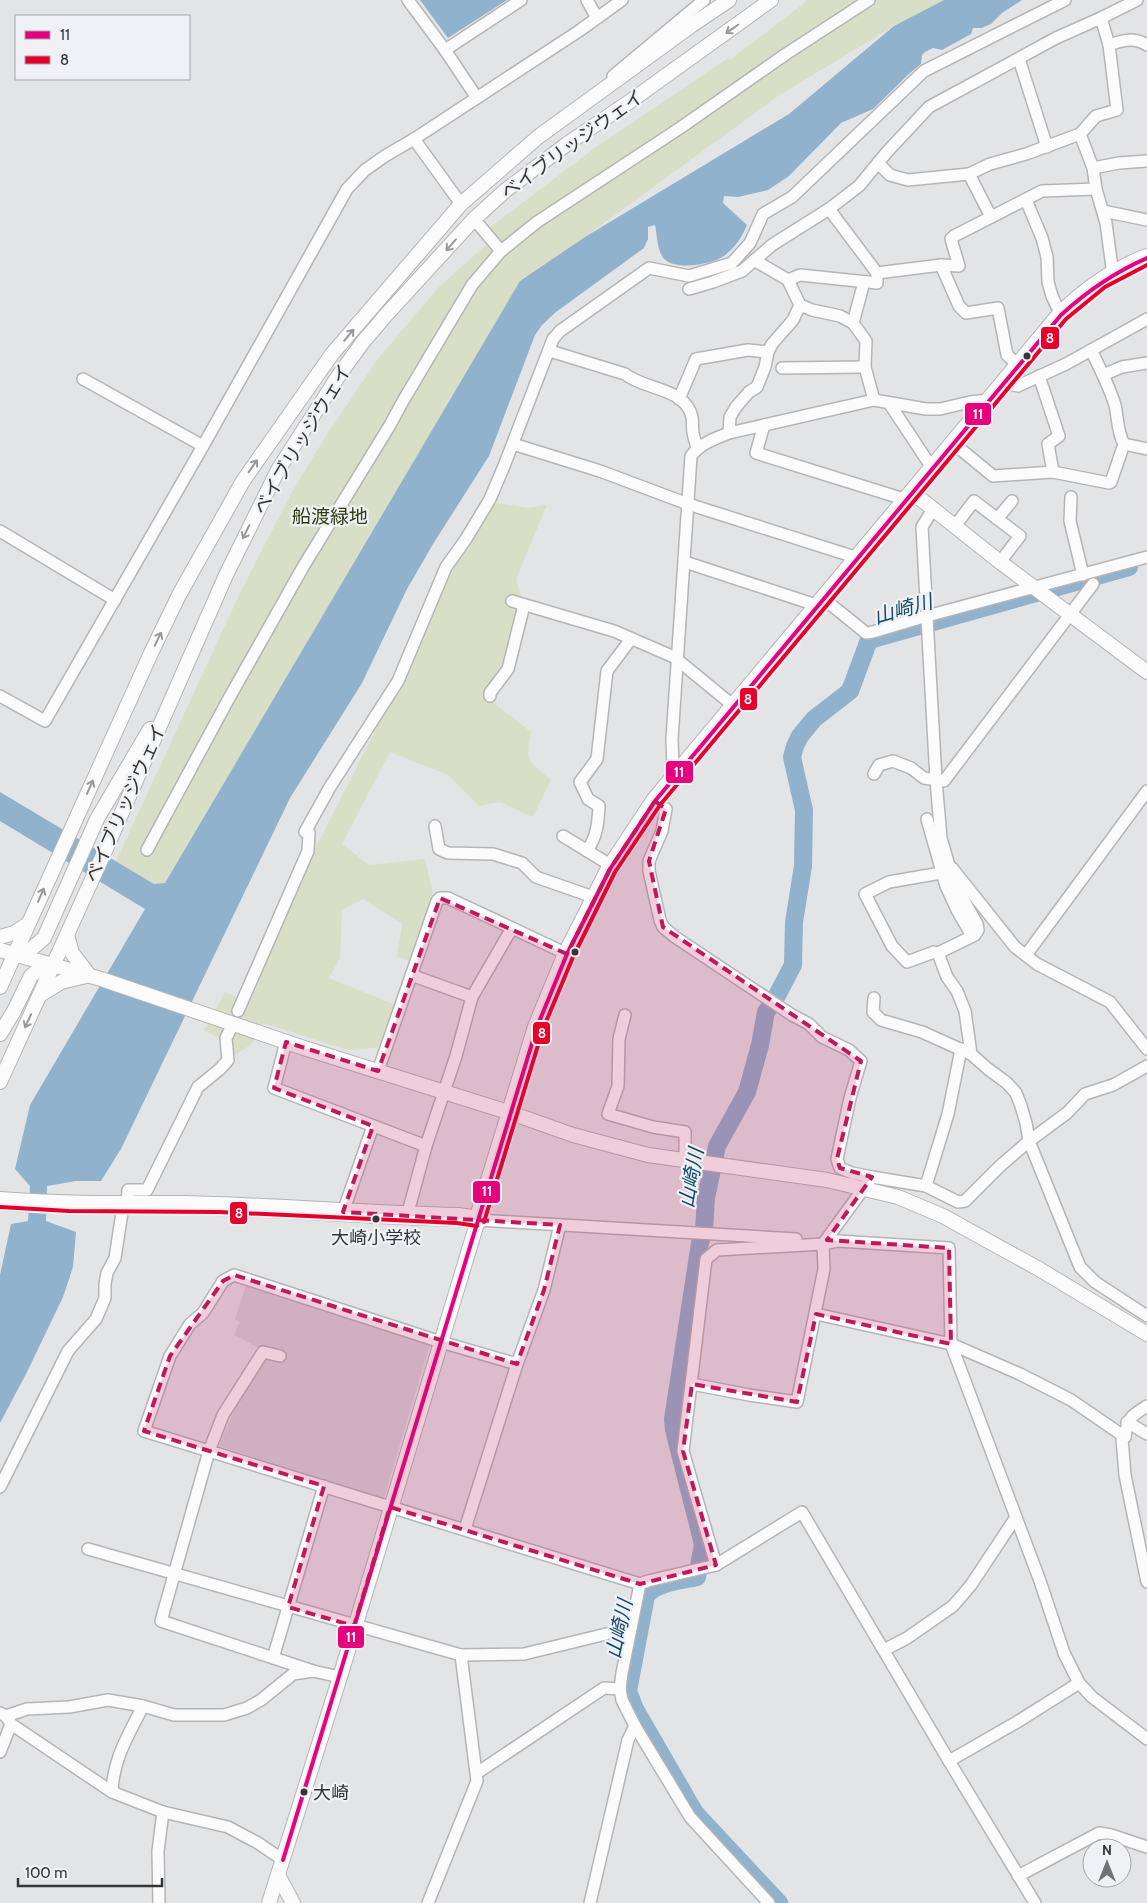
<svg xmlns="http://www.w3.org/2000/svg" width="1147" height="1903" viewBox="0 0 1147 1903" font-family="Cabin,'Noto Sans JP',sans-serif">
<rect width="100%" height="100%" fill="#e3e4e6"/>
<!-- built -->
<polygon fill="#d2d5da" points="246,1285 430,1344 384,1498 219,1446 261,1349 234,1335 240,1322 235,1319"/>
<!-- green -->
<g fill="#d9dfc7">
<polygon points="808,0 944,0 894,26 778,96 585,237 520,281 165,883 155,884 112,870 241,591 292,492 326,436 377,360 438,288 495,237 488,229 592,150 728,58 730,60"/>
<path d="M 491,502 L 527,508 L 547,505 L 516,579 L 522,600 L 507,664 L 486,697 L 531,732 C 525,763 528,760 551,780 L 533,817 L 500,802 L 479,806 L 448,775 L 390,752 L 342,844 L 369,865 L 425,859 L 434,898 L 411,962 L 397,956 L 402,924 L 363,899 L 342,910 L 340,958 L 329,978 L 398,1006 L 382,1047 L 348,1050 L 263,1023 L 252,1044 L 232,1057 L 230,1039 L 217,1037 L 204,1030 L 225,992 L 250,1003 L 278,929 L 317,845 L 400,682 L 448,569 Z"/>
</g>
<!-- water -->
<g fill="#90b2cc">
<polygon points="420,0 507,0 448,38"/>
<path d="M 944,0 L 1022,0 L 1002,13 L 991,24 L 982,28 L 973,28 L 971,34 L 942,50 L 933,48 L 925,52 L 922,55 L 921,64 L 910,73 L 873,109 L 841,123 L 789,176 L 768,190 L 738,197 L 724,196 L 723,203 L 747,225 C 742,237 735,248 724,256 C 711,265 671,272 662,256 C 657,248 657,234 655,225 L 648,227 L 648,239 L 644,248 L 556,312 L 542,325 L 535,335 L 489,456 L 433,544 L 407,589 L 362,683 L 290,798 L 121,1149 L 101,1181 L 76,1181 L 47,1186 L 46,1221 L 76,1232 L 73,1267 L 63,1297 L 27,1372 L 0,1423 L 0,1275 L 11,1224 L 28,1221 L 30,1186 L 15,1169 L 30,1105 L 145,909 L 0,821 L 0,792 L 154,884 L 165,883 L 520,281 L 585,237 L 789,114 L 894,26 Z"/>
</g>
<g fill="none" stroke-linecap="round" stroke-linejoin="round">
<!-- river -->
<path stroke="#90b2cc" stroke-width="18" d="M 779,1903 L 695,1813 L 635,1709 L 628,1691 L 646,1596 C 656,1582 681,1581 697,1577 L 703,1544 L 674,1430 L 673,1419 L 700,1243 L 704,1230 L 706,1198 L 717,1146 L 747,1092 L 760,1045 L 766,1012 L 773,1003 L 793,965 L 794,922 L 803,866 L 804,810 L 792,757 L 795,746 L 800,736 L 814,719 L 850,691 L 869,640 L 1129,567"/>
<defs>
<g id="minor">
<polyline points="408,0 445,50 521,0"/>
<polyline points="587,0 597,18"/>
<path d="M 1109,45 C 1123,40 1134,37 1147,45"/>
<polyline points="445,50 477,98"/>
<polyline points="1019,59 1047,147"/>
<polyline points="613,76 704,0"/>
<polyline points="1080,134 1093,168 1096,189 1106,223 1113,275"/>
<polyline points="414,139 461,204"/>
<polyline points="878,163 890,175 908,180 969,174 990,164 1026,154 1080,134 1096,116 1117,110 1109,45 1101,18"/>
<polyline points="1093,168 1119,163 1147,161"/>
<polyline points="969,174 991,217"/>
<polyline points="1026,200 1042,238 1047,257 1048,282 1052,296 1061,315"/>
<polyline points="1103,211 1147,220"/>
<polyline points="474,219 501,251"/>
<polyline points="754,260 788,280 800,305 812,310 840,316 853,323 866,341 865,367 874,400"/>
<polyline points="941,265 959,306 966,313 998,308 1007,355 1018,365"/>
<polyline points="877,273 941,265 959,266 951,239 954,236 1042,191 1096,189"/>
<polyline points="788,280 800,275 877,283 877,273 829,209"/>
<polyline points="689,289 713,282 742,271 772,245 829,209 859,186 887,152 929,107 1056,38 1101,18 1137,0"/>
<polyline points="853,323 864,282"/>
<path d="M 1091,350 C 1100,368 1109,386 1115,405 C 1118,418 1117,432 1124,444 L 1147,449"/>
<path d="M 550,351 L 625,374 C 644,390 685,387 692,417 C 693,422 692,427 693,433 C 694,438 696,443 697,448"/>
<polyline points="782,368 865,367"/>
<polyline points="1103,375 1122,367 1147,363"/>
<polyline points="1039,376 1059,436 1048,444 1053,472"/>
<polyline points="83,379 203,446"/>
<polyline points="1003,383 1018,386 1066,364 1147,319"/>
<polyline points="679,399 696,359 748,350 768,352"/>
<polyline points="889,403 932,468"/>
<polyline points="764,425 756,453 907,500"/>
<polyline points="729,433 730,417 736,407 749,392 757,387 765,367 768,352 772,344 793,320 800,305"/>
<polyline points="953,443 993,476 1053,472 1109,483 1111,482 1124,444"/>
<polyline points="513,444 600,471 688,504 858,558"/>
<polyline points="1071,497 1070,521 1083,575"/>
<polyline points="933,509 922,527 936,780 941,838 954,883 977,924 978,930 975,935 938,953 947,977 957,991 965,1011 971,1054"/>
<polyline points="997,519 1012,501"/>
<polyline points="955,526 974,501 1020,536 1000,562"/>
<polyline points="0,531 115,600"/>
<polyline points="685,562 819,606"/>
<polyline points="824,599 866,633 873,632 927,616 1147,557"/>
<polyline points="512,601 614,631 674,657 735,707"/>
<polyline points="0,696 45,721 203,446 347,189 365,170 385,156 414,139 579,31 622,0"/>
<polyline points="490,696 490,693 508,669 524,605"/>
<polyline points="874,774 879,765 893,761 911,768 924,778 944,781 1093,584"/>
<path d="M 677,777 L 673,768 L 672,739 L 691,456 C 701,443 714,439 729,433 L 874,400 L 926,409 L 940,409 L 970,402 L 989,400"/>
<polyline points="655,801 666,809 662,831 649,861 649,871 660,920 663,927 675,937 792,1015 809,1024 822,1037 849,1050 861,1061 850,1098 837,1159 840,1168 852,1173 872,1177"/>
<polyline points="927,819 946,886 957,910 972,936"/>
<polyline points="435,826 439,849 448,853 493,854 522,863 536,877 596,898"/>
<polyline points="563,836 612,866"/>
<polyline points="147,850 228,700 303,567 390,425 403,401 472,285 501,251 537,222 680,128 786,54 869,0"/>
<path d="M 587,851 C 597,836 598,824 599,806 L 588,799 L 580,782 L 597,759 L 607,671 L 631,639"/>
<polyline points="952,868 1015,947 1037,964 1110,1002 1147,1049"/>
<polyline points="938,953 934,952 907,962 892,946 865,894 889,882 941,873"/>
<polyline points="1026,955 1147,791"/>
<polyline points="411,975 472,997"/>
<polyline points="874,998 873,1012 881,1020 922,1032 971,1054 988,1069 1007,1083 1016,1093 1021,1106 1026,1123 1029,1141 1080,1267 1095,1282 1147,1316"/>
<polyline points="238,1011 308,851 309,833 305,832 330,787 398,681 446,567 466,539 490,499 504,466 553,339 560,331 649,268 689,276 732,263 750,243 763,214 792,197 924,71 1065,0"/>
<polyline points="625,1015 619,1039 618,1086 608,1114 653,1127 685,1132 685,1160"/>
<polyline points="286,1042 274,1088 426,1146"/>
<polyline points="378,1071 437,901 440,898 448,898 512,928"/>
<polyline points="926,1186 948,1114 961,1049"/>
<polyline points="127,1206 128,1190 147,1190 198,1087 220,1069 228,1060 226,1038 230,1030"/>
<polyline points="343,1212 373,1126"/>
<polyline points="407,1216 426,1146 456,1056 472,997 512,928 567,954"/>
<polyline points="478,1220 796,1239"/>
<polyline points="816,1314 951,1344 1020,1374 1071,1400 1125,1437"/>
<polyline points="280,1356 263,1352 223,1415 209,1451 161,1621 313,1671"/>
<polyline points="517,1364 441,1342 234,1275 223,1281 203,1313 190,1324 170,1356 144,1431 640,1584 648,1581 716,1565 802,1512 949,1761 1035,1903"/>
<polyline points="692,1384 749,1395 797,1402 824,1269 823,1244 872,1177 926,1186 958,1202 965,1201 1000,1166 1029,1141 1067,1113 1085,1094 1113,1085 1147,1066"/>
<path d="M 1147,1406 C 1131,1416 1127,1418 1125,1437 L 1122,1439 L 1125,1475 L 1147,1582"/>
<polyline points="1127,1422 1147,1434"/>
<polyline points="0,1487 68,1351 96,1319 105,1298 105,1284 107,1273 115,1258 123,1206"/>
<polyline points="465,1529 517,1364 544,1290 560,1225"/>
<polyline points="88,1549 461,1655 524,1654 631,1628"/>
<polyline points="716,1565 683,1451 706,1259 717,1250 823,1244 838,1241 949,1248 951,1344 1040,1581 1064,1653 1079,1683 1092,1697 1147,1739"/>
<polyline points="640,1584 622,1673 620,1689 622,1700 635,1726 690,1817 769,1903"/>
<polyline points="884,1650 907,1638 953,1606 971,1585 1016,1517"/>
<polyline points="273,1658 324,1486"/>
<polyline points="0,1713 6,1716 11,1724 112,1792 163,1812 228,1827 258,1843 283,1860"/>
<polyline points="6,1716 27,1709 69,1707 108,1700 143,1706 174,1715 224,1715 247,1708 261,1700 293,1674 313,1671 340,1677"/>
<polyline points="0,1752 11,1724"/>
<polyline points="949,1761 1017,1722 1079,1683"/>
<polyline points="477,1773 604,1688 620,1689"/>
<path d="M 112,1792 C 113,1759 128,1736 143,1706"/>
<polyline points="1018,1876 1099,1833 1111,1835 1147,1847"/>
<polyline points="159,1903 158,1851 163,1812"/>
<polyline points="428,1903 477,1781 461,1655"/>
<polyline points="590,1903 628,1740 635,1726"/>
</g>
<g id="tertiary">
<polyline points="913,493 1000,562 1147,672"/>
<polyline points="67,935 72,953 89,975"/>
<polyline points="0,937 14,933 28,924"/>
<polyline points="0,950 101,979 304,1048 511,1113 573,1135 648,1155 827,1180 898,1197 943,1216 1039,1269 1147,1334"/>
<polyline points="15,954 30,950 44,938 97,819 150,729"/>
<polyline points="0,987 151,653 179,595 243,481 332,354 461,204 538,137 692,25 729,0"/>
<polyline points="40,995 61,982 86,976"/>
<polyline points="0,1034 14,1011 31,976 39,969 54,965"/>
<polyline points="0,1082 105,851 226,575 278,470 339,375 363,342 386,315 474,219 506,190 567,144 632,100 771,0"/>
<polyline points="278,1875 293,1903"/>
<polyline points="269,1903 340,1677 478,1220"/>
</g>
<path id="primary" d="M 0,1201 C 62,1206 123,1205 185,1205 C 276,1207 367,1215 458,1217 L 478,1220 L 537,1027 L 567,954 L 610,869 L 655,801 L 1061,315 C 1085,291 1116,270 1147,258"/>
</defs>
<!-- minor casing -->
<use href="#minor" stroke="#b5b5b7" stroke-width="14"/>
<!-- tertiary casing -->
<use href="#tertiary" stroke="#b5b5b7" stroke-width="16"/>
<!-- primary casing -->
<use href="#primary" stroke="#b5b5b7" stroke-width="20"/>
<!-- minor -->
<use href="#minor" stroke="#fbfbfb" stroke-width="11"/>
<!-- tertiary -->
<use href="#tertiary" stroke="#fbfbfb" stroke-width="14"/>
<!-- primary -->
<use href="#primary" stroke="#fbfbfb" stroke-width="18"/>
<defs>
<path id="bus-1" d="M 283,1860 L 537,1027 L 567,954 L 610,869 L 655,801 L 1061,315 C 1087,291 1115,272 1147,258"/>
<g id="bus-2">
<polyline points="0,1207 69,1211 219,1212 457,1223 477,1226"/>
<polyline points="484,1222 543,1029 573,957 615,872 660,805 1066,319 1105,287 1147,265"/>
</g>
</defs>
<!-- bus-1 casing -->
<use href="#bus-1" stroke="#eff1f4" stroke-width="8"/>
<!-- bus-2 casing -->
<use href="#bus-2" stroke="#eff1f4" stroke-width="8"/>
<!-- bus-1 -->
<use href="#bus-1" stroke="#e5007d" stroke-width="4"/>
<!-- bus-2 -->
<use href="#bus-2" stroke="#e4002b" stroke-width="4"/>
</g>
<!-- one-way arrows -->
<defs><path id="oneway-shaft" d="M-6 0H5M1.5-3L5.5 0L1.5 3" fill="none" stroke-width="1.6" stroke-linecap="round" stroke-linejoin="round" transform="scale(1.25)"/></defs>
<g stroke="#989898">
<use href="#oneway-shaft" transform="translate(732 29) rotate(145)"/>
<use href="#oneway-shaft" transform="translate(451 245) rotate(131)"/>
<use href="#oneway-shaft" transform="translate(349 335) rotate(-50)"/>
<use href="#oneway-shaft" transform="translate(253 466) rotate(-55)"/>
<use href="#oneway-shaft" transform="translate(246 532) rotate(116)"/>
<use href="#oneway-shaft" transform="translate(158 639) rotate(-64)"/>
<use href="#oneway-shaft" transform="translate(90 787) rotate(-66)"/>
<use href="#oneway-shaft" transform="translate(41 895) rotate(-66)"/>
<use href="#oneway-shaft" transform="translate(28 1021) rotate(115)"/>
</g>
<!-- marked area -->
<path fill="#c2185b" fill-opacity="0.2" stroke="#c2185b" stroke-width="4" stroke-dasharray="10 6" stroke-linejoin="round" d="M 655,801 L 666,809 L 649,861 L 663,927 L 861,1061 L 837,1159 L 840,1168 L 872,1177 L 827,1240 L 949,1248 L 951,1344 L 816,1314 L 797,1402 L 692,1384 L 683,1451 L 716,1565 L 640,1584 L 390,1507 L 354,1626 L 288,1607 L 324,1486 L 144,1431 L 170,1356 L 223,1281 L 234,1275 L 517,1364 L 544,1290 L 560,1225 L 343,1212 L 373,1126 L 274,1088 L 286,1042 L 378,1071 L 440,898 L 567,954 L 610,869 Z"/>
<!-- markers -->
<g fill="#343536" stroke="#eff1f4" stroke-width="2">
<circle cx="1027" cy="356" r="4.5"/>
<circle cx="575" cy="952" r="4.5"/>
<circle cx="376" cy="1219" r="4.5"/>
<circle cx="304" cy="1792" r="4.5"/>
</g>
<g text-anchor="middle" stroke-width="4.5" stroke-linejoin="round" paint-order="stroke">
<!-- bus labels -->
<g font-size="18" fill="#343536" stroke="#eff1f4">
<text x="376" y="1244">大崎小学校</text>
<text x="313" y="1799" text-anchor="start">大崎</text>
</g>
<!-- street labels -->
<g font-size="19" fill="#343536" stroke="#eff1f4">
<text transform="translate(572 144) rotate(-36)" y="7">ベイブリッジウェイ</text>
<text transform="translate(302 439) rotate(-59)" y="7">ベイブリッジウェイ</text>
<text transform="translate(125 803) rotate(-66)" y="7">ベイブリッジウェイ</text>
</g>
<!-- park labels -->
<g font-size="19" fill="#333b10" stroke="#eff1f4">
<text x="330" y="523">船渡緑地</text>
</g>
<!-- water labels -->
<g font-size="20" font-style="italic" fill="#104a6f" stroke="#eff1f4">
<text transform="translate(903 609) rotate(-16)" y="7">山崎川</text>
<text transform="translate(691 1178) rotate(-80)" y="7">山崎川</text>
<text transform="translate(619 1629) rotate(-78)" y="7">山崎川</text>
</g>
</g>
<g stroke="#eff1f4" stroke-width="2">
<rect x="1040" y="326" width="20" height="24" rx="5" fill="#e4002b"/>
<rect x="964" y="402" width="28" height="24" rx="5" fill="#e5007d"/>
<rect x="739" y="687" width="19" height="24" rx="5" fill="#e4002b"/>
<rect x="665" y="760" width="29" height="24" rx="5" fill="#e5007d"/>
<rect x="532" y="1021" width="19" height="24" rx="5" fill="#e4002b"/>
<rect x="472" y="1180" width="29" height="24" rx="5" fill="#e5007d"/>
<rect x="229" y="1201" width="19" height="24" rx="5" fill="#e4002b"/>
<rect x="337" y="1625" width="28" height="24" rx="5" fill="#e5007d"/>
</g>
<g font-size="14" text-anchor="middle" font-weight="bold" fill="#fff">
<text x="1050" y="343">8</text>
<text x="978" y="419">11</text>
<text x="748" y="704">8</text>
<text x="679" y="777">11</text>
<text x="542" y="1038">8</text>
<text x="487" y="1196">11</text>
<text x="239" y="1218">8</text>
<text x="351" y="1642">11</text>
</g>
<!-- legend -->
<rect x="15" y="15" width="175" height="65" fill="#eff1f4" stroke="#a4a6a8"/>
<rect x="25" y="31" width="25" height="8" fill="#e5007d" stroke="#a4a6a8"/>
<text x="60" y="40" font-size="15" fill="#343536">11</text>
<rect x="25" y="56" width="25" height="8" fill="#e4002b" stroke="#a4a6a8"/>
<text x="60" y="65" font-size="15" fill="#343536">8</text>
<!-- north arrow -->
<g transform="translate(1107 1863)"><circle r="24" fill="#eff1f4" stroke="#a4a6a8"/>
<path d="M0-4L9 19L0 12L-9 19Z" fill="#717274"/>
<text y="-8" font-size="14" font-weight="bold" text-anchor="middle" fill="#343536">N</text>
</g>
<!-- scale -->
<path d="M18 1878v8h144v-8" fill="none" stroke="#343536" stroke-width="2.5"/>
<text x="25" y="1878" font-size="15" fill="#343536" stroke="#eff1f4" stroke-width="4" paint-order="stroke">100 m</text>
</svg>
